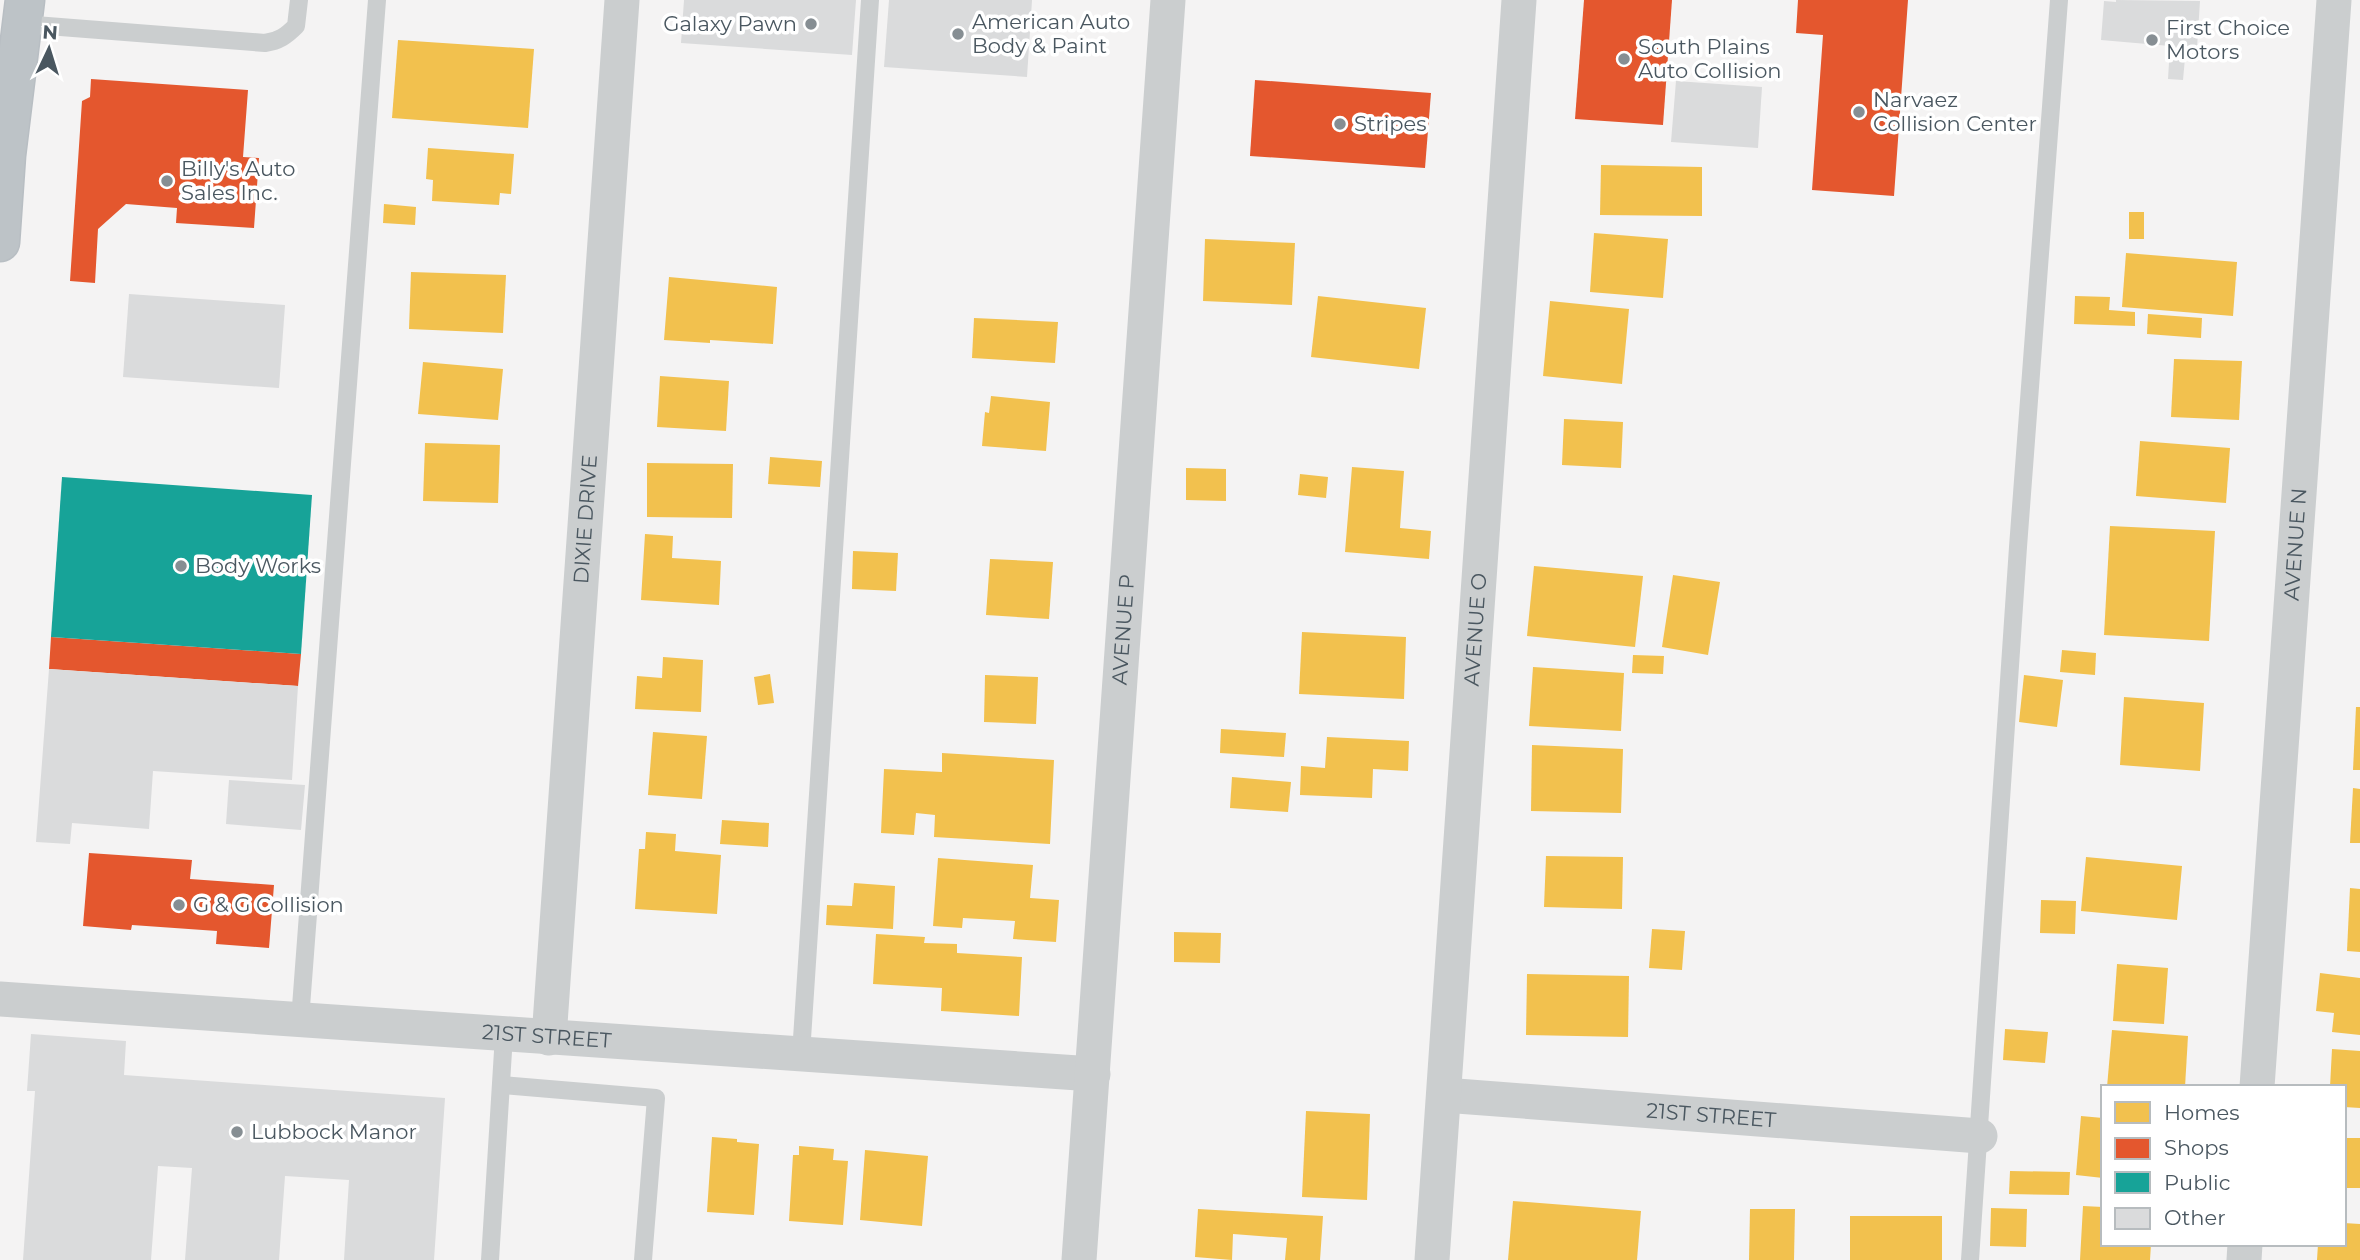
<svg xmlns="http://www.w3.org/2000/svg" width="2360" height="1260" viewBox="0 0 2360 1260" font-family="Montserrat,sans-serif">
<rect width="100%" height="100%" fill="#f4f3f3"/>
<!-- homes -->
<g fill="#f2c14e">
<polygon points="398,40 534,49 528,128 392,118"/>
<polygon points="428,148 514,154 511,194 500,193 499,205 432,201 433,180 426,179"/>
<polygon points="1601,165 1702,167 1702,216 1600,215"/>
<polygon points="384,204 416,207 415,225 383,223"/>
<rect x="2129" y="212" width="15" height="27"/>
<polygon points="1594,233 1668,239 1663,298 1590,292"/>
<polygon points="1205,239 1295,243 1292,305 1203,301"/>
<polygon points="2126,253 2237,262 2233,316 2122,307"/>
<polygon points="411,272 506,275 503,333 409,329"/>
<polygon points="669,277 777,287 773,344 710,340 710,343 664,340"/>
<polygon points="1318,296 1426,308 1419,369 1311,357"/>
<polygon points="2075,296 2110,297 2109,310 2135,312 2135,326 2074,324"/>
<polygon points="1550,301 1629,309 1622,384 1543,376"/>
<polygon points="2148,314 2202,318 2201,338 2147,334"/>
<polygon points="974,318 1058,322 1055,363 972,358"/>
<polygon points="2174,359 2242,361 2239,420 2171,417"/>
<polygon points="423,362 503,369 498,420 418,414"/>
<polygon points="660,376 729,381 726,431 657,427"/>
<polygon points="991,396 1050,402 1046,451 982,446 985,412 989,413"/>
<polygon points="1564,419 1623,422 1621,468 1562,465"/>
<polygon points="2140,441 2230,448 2226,503 2136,496"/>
<polygon points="425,443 500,445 498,503 423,501"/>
<polygon points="770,457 822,461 820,487 768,484"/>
<polygon points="647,463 733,464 732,518 647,517"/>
<polygon points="1352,467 1404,471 1400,528 1431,531 1429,559 1345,552"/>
<polygon points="1186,468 1226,469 1226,501 1186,500"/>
<polygon points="1300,474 1328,477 1326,498 1298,495"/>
<polygon points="2110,526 2215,531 2209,641 2104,635"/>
<polygon points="645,534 673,536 672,558 721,561 719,605 641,600"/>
<polygon points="853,551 898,553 896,591 852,589"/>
<polygon points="990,559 1053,562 1049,619 986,615"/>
<polygon points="1534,566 1643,576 1635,647 1527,636"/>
<polygon points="1673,575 1720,582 1708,655 1662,647"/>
<polygon points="1302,632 1406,637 1404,699 1299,694"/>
<polygon points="2062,650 2096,653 2095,675 2060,672"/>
<polygon points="1633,655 1664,656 1663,674 1632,673"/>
<polygon points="663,657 703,660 701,712 635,709 637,676 662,678"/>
<polygon points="1533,667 1624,673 1621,731 1529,726"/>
<polygon points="770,674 774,703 758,705 754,677"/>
<polygon points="985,675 1038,677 1036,724 984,722"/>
<polygon points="2024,675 2063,680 2057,727 2019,722"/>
<polygon points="2124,697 2204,703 2200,771 2120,765"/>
<polygon points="2356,707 2360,707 2360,770 2353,770"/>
<polygon points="1221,729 1286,733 1284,757 1220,753"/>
<polygon points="653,732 707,736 702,799 648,795"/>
<polygon points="1327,737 1409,741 1408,771 1373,769 1372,798 1300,795 1301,766 1325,768"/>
<polygon points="1532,745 1623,749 1621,813 1531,811"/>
<polygon points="942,753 1054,760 1050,844 934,837 935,815 916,813 914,835 881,833 884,769 942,772"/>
<polygon points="1232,777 1291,782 1288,812 1230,808"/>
<polygon points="2353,788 2360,789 2360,843 2350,843"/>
<polygon points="722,820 769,823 768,847 720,844"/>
<polygon points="646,832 676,834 675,851 721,855 717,914 635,909 639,849 645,849"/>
<polygon points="1546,856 1623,857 1622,909 1544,907"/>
<polygon points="2086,857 2182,866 2177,920 2081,911"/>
<polygon points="938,858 1033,865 1030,898 1059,900 1056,942 1013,939 1015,921 963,918 962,928 933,926"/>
<polygon points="854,883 895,886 893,929 826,925 827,905 852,906"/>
<polygon points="2350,888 2360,889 2360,952 2347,951"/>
<polygon points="2041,900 2076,901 2075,934 2040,933"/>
<polygon points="1652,929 1685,931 1682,970 1649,968"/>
<polygon points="1174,932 1221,933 1220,963 1174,962"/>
<polygon points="876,934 925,937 924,943 957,944 957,953 1022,957 1019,1016 941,1011 942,988 873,984"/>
<polygon points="2117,964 2168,968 2164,1024 2113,1021"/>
<polygon points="2320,973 2360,978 2360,1035 2332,1032 2334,1013 2316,1011"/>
<polygon points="1527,974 1629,976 1628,1037 1526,1035"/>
<polygon points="2005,1029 2048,1032 2045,1063 2003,1060"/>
<polygon points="2112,1030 2188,1036 2185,1087 2107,1087"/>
<polygon points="2332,1049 2360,1051 2360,1108 2344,1107 2344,1087 2330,1087"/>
<polygon points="1306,1111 1370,1114 1367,1200 1302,1197"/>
<polygon points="2081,1116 2103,1118 2103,1178 2076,1175"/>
<polygon points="712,1137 737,1139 737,1142 759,1144 754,1215 707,1212"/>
<rect x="2344" y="1138" width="16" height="50"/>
<polygon points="799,1146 834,1149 833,1160 848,1161 843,1225 789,1221 793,1155 799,1155"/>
<polygon points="865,1150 928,1156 922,1226 860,1220"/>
<polygon points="2010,1171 2070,1172 2069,1195 2009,1194"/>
<polygon points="1513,1201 1641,1211 1637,1260 1508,1260"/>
<polygon points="2083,1206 2103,1207 2103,1244 2151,1244 2150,1260 2080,1260"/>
<polygon points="1991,1208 2027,1209 2026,1247 1990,1246"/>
<polygon points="1198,1209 1323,1216 1320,1260 1285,1260 1287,1238 1233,1234 1232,1260 1195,1257"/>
<polygon points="1750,1209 1795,1209 1794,1260 1749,1260"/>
<rect x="1850" y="1216" width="92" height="44"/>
<polygon points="2344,1223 2360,1224 2360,1260 2317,1260 2318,1244 2344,1244"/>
</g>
<!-- shops -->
<g fill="#e4572e">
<polygon points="1584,0 1672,0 1663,125 1575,119"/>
<polygon points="1798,0 1908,0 1894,196 1812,190 1823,35 1796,33"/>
<polygon points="91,79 248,90 243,157 259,158 254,228 176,223 177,208 126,204 98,229 95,283 70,281 82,101 90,97"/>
<polygon points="1255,80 1431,93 1425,168 1250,156"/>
<polygon points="51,637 301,654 298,686 49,669"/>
<polygon points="89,853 192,860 190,879 274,885 269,948 216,944 217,931 132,925 131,930 83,926"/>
</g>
<!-- public -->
<polygon fill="#17a398" points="62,477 312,495 301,654 51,637"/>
<!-- building -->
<g fill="#dadbdc">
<polygon points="684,0 856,0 852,55 681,43"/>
<polygon points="889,0 1032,0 1027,77 884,67"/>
<polygon points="2116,0 2200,1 2197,48 2186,47 2183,80 2168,79 2170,46 2101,40 2104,1 2116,2"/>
<polygon points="1676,81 1762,87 1758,148 1671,142"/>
<polygon points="129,294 285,305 279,388 123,377"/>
<polygon points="49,669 298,686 292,780 153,771 149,829 72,823 70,844 36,842"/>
<polygon points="229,780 305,785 301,830 226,824"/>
<polygon points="31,1034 126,1041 124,1075 445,1098 434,1260 344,1260 349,1180 285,1176 279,1260 185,1260 192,1168 158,1166 151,1260 23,1260 35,1091 27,1091"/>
</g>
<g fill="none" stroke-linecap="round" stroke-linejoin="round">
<defs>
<polyline id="highway" points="0,242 6,155 25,0"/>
</defs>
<!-- highway casing -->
<use href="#highway" stroke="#b8bec3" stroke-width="41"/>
<!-- lane -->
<g stroke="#cbcecf" stroke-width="18">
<path d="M 22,24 L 265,43 C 279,41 286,36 296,26 L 299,0"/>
<polyline points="300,1020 377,0"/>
<polyline points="801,1054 870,0"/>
<polyline points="501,1085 656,1098 643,1260"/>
<polyline points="490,1260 504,1035"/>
<polyline points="1970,1260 2018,547 2059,0"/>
</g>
<!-- street -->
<g stroke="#cbcecf" stroke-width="35">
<path id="s1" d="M 0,999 L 1093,1074"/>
<path id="s2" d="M 549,1038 L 622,0"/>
<path id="s3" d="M 2257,1087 L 2334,0"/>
<path id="s4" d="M 1444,1095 L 1980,1136"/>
<path id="s5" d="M 1079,1260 L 1168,0"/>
<path id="s6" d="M 1432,1260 L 1519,0"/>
<polyline points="2244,1260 2245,1244"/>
</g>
<!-- highway -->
<use href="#highway" stroke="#bdc3c7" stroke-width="38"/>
</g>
<!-- markers -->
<g fill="#868e93" stroke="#fff" stroke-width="2.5">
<circle cx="811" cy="24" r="7"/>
<circle cx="958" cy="34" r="7"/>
<circle cx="2152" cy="40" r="7"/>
<circle cx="1624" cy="59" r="7"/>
<circle cx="1859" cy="112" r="7"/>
<circle cx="1340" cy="124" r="7"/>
<circle cx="167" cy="181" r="7"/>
<circle cx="181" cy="566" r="7"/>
<circle cx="179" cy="905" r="7"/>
<circle cx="237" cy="1132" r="7"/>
</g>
<g text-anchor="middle" stroke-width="7" stroke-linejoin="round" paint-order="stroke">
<!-- poi labels -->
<g font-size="21" fill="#4a5760" stroke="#fff" text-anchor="start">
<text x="972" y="29">American Auto<tspan x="972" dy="24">Body &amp; Paint</tspan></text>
<text x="797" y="31" text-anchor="end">Galaxy Pawn</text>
<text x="2166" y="35">First Choice<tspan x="2166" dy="24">Motors</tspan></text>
<text x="1638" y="54">South Plains<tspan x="1638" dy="24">Auto Collision</tspan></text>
<text x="1873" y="107">Narvaez<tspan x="1873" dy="24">Collision Center</tspan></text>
<text x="1354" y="131">Stripes</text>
<text x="181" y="176">Billy's Auto<tspan x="181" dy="24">Sales Inc.</tspan></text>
<text x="195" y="573">Body Works</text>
<text x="193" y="912">G &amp; G Collision</text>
<text x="251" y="1139">Lubbock Manor</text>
</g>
<!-- street labels -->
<g font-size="21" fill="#4a5760" stroke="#fff">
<text dy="7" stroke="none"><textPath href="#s2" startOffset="520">DIXIE DRIVE</textPath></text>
<text dy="7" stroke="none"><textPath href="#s3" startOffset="544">AVENUE N</textPath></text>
<text dy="7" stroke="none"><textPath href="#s5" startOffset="632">AVENUE P</textPath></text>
<text dy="7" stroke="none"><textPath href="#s6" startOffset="632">AVENUE O</textPath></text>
<text dy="7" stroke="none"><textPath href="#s1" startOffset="548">21ST STREET</textPath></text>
<text dy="7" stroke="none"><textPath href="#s4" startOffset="268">21ST STREET</textPath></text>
</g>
</g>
<!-- legend -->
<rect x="2101" y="1085" width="245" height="161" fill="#ffffff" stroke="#b7bcbf" stroke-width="2"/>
<rect x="2115" y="1102" width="35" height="21" fill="#f2c14e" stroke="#b7bcbf" stroke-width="2"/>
<text x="2164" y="1120" font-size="21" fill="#4a5760">Homes</text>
<rect x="2115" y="1138" width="35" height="21" fill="#e4572e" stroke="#b7bcbf" stroke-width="2"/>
<text x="2164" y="1155" font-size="21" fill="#4a5760">Shops</text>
<rect x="2115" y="1172" width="35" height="21" fill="#17a398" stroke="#b7bcbf" stroke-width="2"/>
<text x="2164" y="1190" font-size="21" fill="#4a5760">Public</text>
<rect x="2115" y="1208" width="35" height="21" fill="#dadbdc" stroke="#b7bcbf" stroke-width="2"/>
<text x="2164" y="1225" font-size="21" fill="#4a5760">Other</text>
<!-- north arrow -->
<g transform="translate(49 49) rotate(4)" stroke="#ffffff" stroke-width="5" paint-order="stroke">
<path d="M0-5L12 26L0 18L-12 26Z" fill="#4a5760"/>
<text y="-10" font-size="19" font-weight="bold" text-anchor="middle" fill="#4a5760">N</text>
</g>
</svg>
